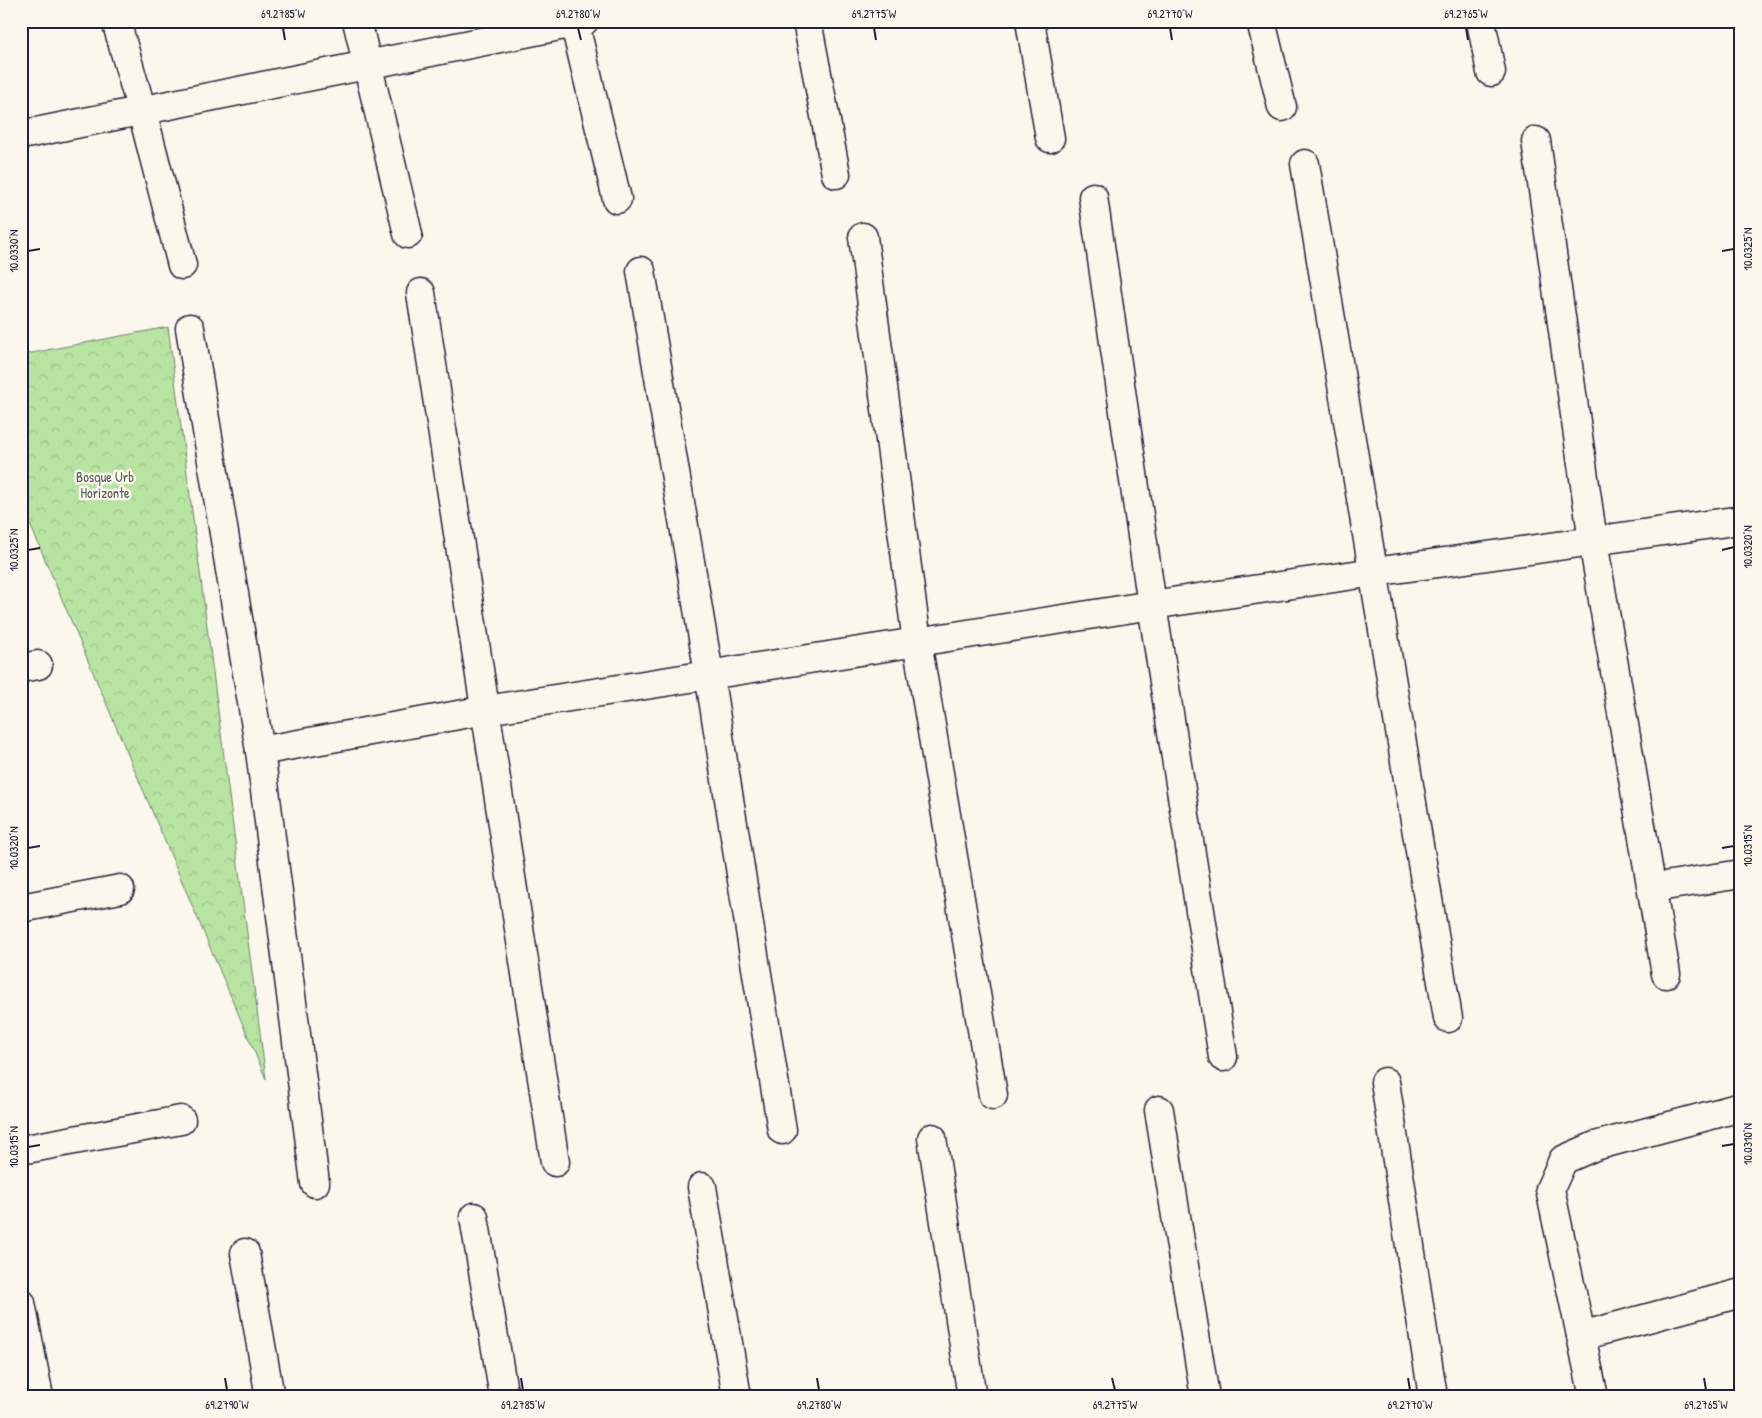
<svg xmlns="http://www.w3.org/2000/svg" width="1762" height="1418" viewBox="0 0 1762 1418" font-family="'Patrick Hand',sans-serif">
<defs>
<pattern id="park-crowns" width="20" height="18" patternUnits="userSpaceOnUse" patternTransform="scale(1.25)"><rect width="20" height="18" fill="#b8e4a2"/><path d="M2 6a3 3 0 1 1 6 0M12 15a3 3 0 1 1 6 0" fill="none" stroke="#9ec38c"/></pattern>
</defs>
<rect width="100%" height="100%" fill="#fbf7ec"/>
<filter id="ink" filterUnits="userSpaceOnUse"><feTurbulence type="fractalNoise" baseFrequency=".02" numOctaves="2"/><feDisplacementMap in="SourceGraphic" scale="10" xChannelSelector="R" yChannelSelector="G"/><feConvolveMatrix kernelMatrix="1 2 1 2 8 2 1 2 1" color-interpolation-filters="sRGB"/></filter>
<g filter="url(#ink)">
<!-- park -->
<polygon fill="url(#park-crowns)" stroke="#6d836e" points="168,327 266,1079 21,503 21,355"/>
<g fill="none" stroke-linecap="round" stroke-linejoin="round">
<defs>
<g id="street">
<polyline points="116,21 142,111 182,265"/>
<polyline points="357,21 408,234"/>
<polyline points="574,21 617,199"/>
<polyline points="807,21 836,174"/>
<polyline points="1030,21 1050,138"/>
<polyline points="1261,21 1282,107"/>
<polyline points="1481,21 1491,72"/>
<polyline points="21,135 584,21"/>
<polyline points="1536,141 1593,541 1666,974"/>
<polyline points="1305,164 1448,1018"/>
<polyline points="1093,197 1152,605 1223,1057"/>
<polyline points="863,237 917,642 993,1095"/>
<polyline points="641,271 709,674 782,1130"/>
<polyline points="421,293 555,1162"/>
<polyline points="190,328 260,751 315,1183"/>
<polyline points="21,668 38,665"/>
<polyline points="260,751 486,710 1152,605 1374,572 1741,520"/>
<polyline points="1652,888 1741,874"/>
<polyline points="21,908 120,889"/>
<polyline points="1385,1082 1433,1397"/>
<polyline points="1159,1110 1205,1397"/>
<polyline points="932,1138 972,1397"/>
<polyline points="21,1150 181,1120"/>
<polyline points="702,1187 737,1397"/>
<polyline points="474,1217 504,1397"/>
<polyline points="245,1253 270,1397"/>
<polyline points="21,1303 39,1397"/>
<polyline points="1581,1336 1741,1293"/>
<polyline points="1594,1397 1550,1189 1563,1160 1595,1146 1741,1107"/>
</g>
</defs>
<!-- street casing -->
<use href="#street" stroke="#22223b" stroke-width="31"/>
<!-- street -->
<use href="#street" stroke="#fbf7ec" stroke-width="28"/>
</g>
</g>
<!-- ticks -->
<path fill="none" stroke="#22223b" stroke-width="2" d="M 283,28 L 285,40M 578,28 L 581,40M 874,28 L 876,40M 1170,28 L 1172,40M 1466,28 L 1468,40M 28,251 L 40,249M 1722,251 L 1734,249M 28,550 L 40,548M 1722,550 L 1734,547M 28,848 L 40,846M 1722,848 L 1734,846M 1722,1146 L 1734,1144M 28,1147 L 40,1145M 225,1378 L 227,1390M 521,1378 L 523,1390M 817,1378 L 819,1390M 1112,1378 L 1115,1390M 1408,1378 L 1410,1390M 1704,1378 L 1706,1390"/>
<g text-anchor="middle" stroke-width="5" stroke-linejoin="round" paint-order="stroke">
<!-- park labels -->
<g font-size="14" fill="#4f5c5a" stroke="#fbf7ec">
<text x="105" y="482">Bosque Urb<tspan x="105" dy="16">Horizonte</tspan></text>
</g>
</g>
<!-- margin -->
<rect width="1762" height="1418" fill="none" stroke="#fbf7ec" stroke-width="55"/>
<rect x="28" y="28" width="1706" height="1362" fill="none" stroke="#22223b" stroke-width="2"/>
<g font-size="12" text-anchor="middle" fill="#22223b">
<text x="283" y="18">69.2785°W</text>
<text x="578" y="18">69.2780°W</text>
<text x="874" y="18">69.2775°W</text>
<text x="1170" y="18">69.2770°W</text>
<text x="1466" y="18">69.2765°W</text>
<text transform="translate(1748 249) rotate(-90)" y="4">10.0325°N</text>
<text transform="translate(14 251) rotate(-90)" y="4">10.0330°N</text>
<text transform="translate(1748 547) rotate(-90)" y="4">10.0320°N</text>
<text transform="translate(14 550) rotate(-90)" y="4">10.0325°N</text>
<text transform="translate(1748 846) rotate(-90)" y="4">10.0315°N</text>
<text transform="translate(14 848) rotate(-90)" y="4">10.0320°N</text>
<text transform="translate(1748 1144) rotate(-90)" y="4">10.0310°N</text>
<text transform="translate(14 1147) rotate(-90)" y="4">10.0315°N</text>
<text x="227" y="1409">69.2790°W</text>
<text x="523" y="1409">69.2785°W</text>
<text x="819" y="1409">69.2780°W</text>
<text x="1115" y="1409">69.2775°W</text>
<text x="1410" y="1409">69.2770°W</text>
<text x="1706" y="1409">69.2765°W</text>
</g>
</svg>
